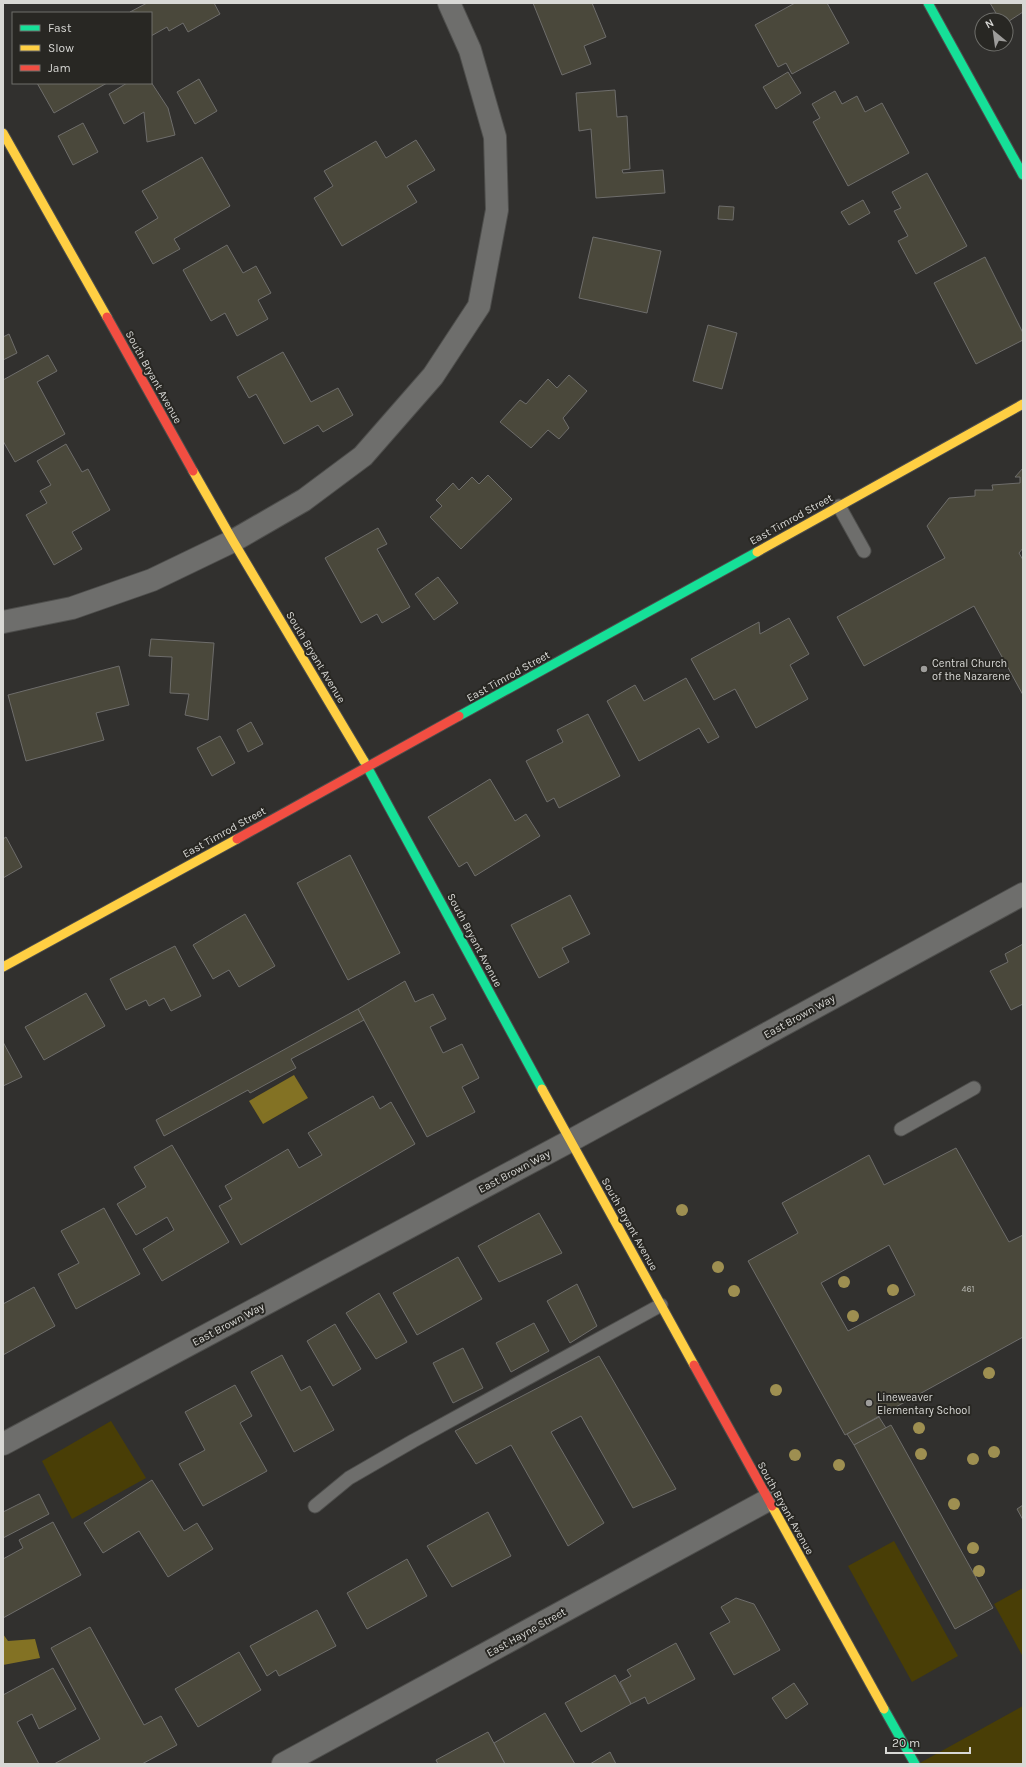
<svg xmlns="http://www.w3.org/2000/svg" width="1026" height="1767" viewBox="0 0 1026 1767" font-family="Karla,sans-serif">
<rect width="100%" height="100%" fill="#31302e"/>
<!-- green -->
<g fill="#493e06">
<polygon points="111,1421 146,1478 72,1519 42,1461"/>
<polygon points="894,1541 958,1656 912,1682 848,1566"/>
<polygon points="1023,1588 1023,1657 994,1604"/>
<polygon points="1023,1706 1023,1764 918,1764"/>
</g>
<!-- water -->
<g fill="#837224">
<polygon points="294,1075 308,1098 263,1124 249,1101"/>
<polygon points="3,1634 8,1641 35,1639 40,1658 3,1665"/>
</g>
<!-- building -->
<g fill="#4a483b" stroke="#6e6d6b" fill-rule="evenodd">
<polygon points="147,3 214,3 220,14 188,32 183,23 169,31 167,27 151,36 151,13 130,12"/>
<polygon points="533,3 592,3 606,37 584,46 591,64 562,75"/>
<polygon points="795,3 827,3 849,43 792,74 786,63 778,67 755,25"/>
<polygon points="990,3 1023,3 1023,12 1006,23 1006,20 1000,20"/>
<polygon points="788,72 801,93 776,109 763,87"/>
<polygon points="199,79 217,111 195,124 177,92"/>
<polygon points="151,82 168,108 175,135 147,142 144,112 124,124 109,94 127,83 151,83"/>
<polygon points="37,83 107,83 54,113"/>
<polygon points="615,90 617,117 627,116 630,169 622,170 623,173 663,170 665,193 596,198 591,129 579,131 576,93"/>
<polygon points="835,91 842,104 857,96 865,112 882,103 909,153 848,186 813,122 820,118 812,104"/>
<polygon points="83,123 98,152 73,165 58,136"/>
<polygon points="416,140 435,170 407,186 417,202 342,246 314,198 333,186 324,171 376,141 386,158"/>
<polygon points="202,157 230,206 174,239 180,249 153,264 135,232 158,218 142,191"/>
<polygon points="927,173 967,246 916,274 898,241 908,236 894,211 901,208 892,192"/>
<polygon points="863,200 870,213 849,225 841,212"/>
<polygon points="719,206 734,207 733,220 718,219"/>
<polygon points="593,237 661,251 647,313 579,298"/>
<polygon points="227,245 243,273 256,266 271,293 258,300 268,319 237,336 225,313 211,321 183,270"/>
<polygon points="985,257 1023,333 1023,340 976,364 934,283"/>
<polygon points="708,325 737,333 722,389 693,381"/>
<polygon points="9,334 17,353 3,360 3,337"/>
<polygon points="283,352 311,402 338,388 353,415 323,432 318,425 284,444 256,394 249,398 237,377"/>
<polygon points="48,355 57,371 37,382 65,434 15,462 3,441 3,380"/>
<polygon points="569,375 587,391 563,418 569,428 559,439 548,430 531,448 500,422 520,400 526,404 548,379 557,388"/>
<polygon points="66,444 82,472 88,469 110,510 72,532 82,549 54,565 26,515 47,503 40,491 51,485 37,461"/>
<polygon points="1023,468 1023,548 1019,553 1023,560 1023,695 974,606 864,666 837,617 945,558 927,526 949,498 975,496 975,490 993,490 992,485 1020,483 1020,477 1015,477"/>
<polygon points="488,475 512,499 461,549 430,517 442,506 436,500 453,483 459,490 472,477 479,484"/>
<polygon points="378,528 387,544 377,549 410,607 382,623 377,614 361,623 325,558"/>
<polygon points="438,577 458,603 434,620 415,594"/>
<polygon points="789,618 809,654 790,665 808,699 756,728 735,689 714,700 691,659 759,622 760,634"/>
<polygon points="151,639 214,643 208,720 185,715 189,694 170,693 172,657 149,656"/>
<polygon points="119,666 129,705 96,713 104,740 26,761 8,695"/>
<polygon points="686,678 719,737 708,743 699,728 639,761 607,701 635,685 644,701"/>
<polygon points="588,714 620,776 559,808 554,798 547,802 526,761 563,742 557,730"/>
<polygon points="251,722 263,744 248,752 237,730"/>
<polygon points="220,736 235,763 212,776 197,748"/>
<polygon points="490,779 515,821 526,814 540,836 475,876 467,862 459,867 428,817"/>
<polygon points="6,837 22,867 3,878 3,839"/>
<polygon points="350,855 400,953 348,980 297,883"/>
<polygon points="570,895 590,934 562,948 569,962 539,978 511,925"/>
<polygon points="245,914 275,966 239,987 229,970 213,979 193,945"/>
<polygon points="1023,944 1023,1004 1011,1010 990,971 1008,962 1005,954"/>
<polygon points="175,946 201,996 171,1011 164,998 149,1006 146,1000 126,1010 110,979"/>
<polygon points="405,981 415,1002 433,994 446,1019 430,1027 443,1053 462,1044 479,1078 462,1087 475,1112 427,1137 358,1009"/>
<polygon points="86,993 105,1026 44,1060 25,1027"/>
<polygon points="358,1009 364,1020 291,1059 296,1068 250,1093 248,1090 164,1136 156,1120"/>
<polygon points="3,1042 22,1077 3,1086"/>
<polygon points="373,1096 380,1109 391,1102 415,1144 241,1245 219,1206 232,1199 225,1186 288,1149 299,1168 322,1155 308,1133"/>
<polygon points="172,1145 229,1242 162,1281 143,1249 174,1230 167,1217 136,1235 117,1204 146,1187 134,1167"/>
<path d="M 956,1148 L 1009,1242 L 1023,1235 L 1023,1337 L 845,1435 L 748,1261 L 798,1233 L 782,1203 L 869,1155 L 884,1185 ZM 889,1245 L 915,1295 L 848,1331 L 821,1283 Z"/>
<polygon points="104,1208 140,1274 76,1309 58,1274 79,1263 61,1231"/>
<polygon points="539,1213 562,1253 499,1282 478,1246"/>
<polygon points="458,1257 482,1299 417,1335 393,1293"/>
<polygon points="577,1284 597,1326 570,1343 547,1301"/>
<polygon points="34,1287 55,1326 3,1355 3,1304"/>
<polygon points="379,1293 407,1342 376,1359 346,1313"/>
<polygon points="534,1323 549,1351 511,1372 496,1343"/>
<polygon points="335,1324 361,1369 333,1386 307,1341"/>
<polygon points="463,1348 483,1388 453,1403 433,1363"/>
<polygon points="282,1355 301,1391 310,1386 334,1430 294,1452 251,1372"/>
<polygon points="599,1356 676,1489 633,1508 581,1416 551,1432 604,1523 568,1546 511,1445 476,1464 455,1431"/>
<polygon points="235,1385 252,1416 240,1423 267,1471 203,1506 179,1464 205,1450 185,1412"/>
<polygon points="879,1417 886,1428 854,1445 847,1434"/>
<polygon points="891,1425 993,1608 955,1629 854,1445"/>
<polygon points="152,1480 184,1531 197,1523 213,1549 168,1577 139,1531 103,1553 84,1523"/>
<polygon points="39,1494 49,1514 3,1538 3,1512"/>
<polygon points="1023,1505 1023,1520 1017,1509"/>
<polygon points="488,1512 511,1556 452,1587 427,1546"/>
<polygon points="53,1522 81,1575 3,1618 3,1559 23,1548 19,1540"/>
<polygon points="407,1559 427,1596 367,1629 347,1593"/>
<polygon points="736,1598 754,1604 780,1650 734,1675 710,1633 730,1622 721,1607"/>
<polygon points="317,1610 336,1646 279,1676 276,1670 267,1676 250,1646"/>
<polygon points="90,1627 144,1725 161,1716 177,1745 142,1764 54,1764 100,1739 51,1648"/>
<polygon points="676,1643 695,1679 648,1704 645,1697 631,1704 620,1682 631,1676 627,1670"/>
<polygon points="239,1652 261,1690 198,1727 175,1689"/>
<polygon points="53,1668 76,1709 39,1729 32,1714 17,1722 39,1764 3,1764 3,1695"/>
<polygon points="615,1675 631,1704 581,1732 565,1703"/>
<polygon points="794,1683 808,1704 786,1719 772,1698"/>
<polygon points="545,1713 575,1764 505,1764 494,1743"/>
<polygon points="488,1732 505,1764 438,1764 436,1760"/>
<polygon points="610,1752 616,1764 590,1764"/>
</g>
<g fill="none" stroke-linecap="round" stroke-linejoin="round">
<defs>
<g id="lane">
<polyline points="839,506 864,551"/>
<polyline points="901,1129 974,1088"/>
<polyline points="315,1506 349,1478 413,1441 661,1305"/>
</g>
<g id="street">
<polyline points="3,622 72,608 152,580 233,541 304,500 363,456 433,376 479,306 497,210 495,137 470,50 449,3"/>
<polyline points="3,1444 570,1141 1023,894"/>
<polyline points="283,1764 768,1500"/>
</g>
<g id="fast">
<polyline points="928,3 1023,175"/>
<polyline points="459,716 757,552"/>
<polyline points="364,761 542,1089"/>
<polyline points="884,1709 915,1764"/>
</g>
<g id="slow">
<polyline points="3,133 107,317"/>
<polyline points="193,471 233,541 364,761"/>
<polyline points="757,552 1023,404"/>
<polyline points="3,967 237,839"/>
<polyline points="542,1089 694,1365"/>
<polyline points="772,1506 884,1709"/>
</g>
<g id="jam">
<polyline points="107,317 193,471"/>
<polyline points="237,839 459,716"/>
<polyline points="694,1365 772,1506"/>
</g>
</defs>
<!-- lane casing -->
<use href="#lane" stroke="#4e4e4c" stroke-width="15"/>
<!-- street casing -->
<use href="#street" stroke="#4e4e4c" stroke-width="24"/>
<!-- fast casing -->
<use href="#fast" stroke="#4e4e4c" stroke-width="11"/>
<!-- slow casing -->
<use href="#slow" stroke="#4e4e4c" stroke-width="11"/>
<!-- jam casing -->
<use href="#jam" stroke="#4e4e4c" stroke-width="11"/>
<!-- lane -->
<use href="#lane" stroke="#6e6e6c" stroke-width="13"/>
<!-- street -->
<use href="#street" stroke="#6e6e6c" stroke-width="22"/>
<!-- fast -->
<use href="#fast" stroke="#16e098" stroke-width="9"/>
<!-- slow -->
<use href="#slow" stroke="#ffcf43" stroke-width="9"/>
<!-- jam -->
<use href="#jam" stroke="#f24e42" stroke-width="9"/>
</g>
<!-- trees -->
<g fill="#9e8f51">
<circle cx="682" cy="1210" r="6"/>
<circle cx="718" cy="1267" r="6"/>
<circle cx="844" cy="1282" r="6"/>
<circle cx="893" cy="1290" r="6"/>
<circle cx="734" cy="1291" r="6"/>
<circle cx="853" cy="1316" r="6"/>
<circle cx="989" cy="1373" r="6"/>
<circle cx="776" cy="1390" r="6"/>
<circle cx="919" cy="1428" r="6"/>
<circle cx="994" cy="1452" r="6"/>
<circle cx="921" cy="1454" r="6"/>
<circle cx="795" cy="1455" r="6"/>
<circle cx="973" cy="1459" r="6"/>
<circle cx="839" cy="1465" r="6"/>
<circle cx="954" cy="1504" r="6"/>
<circle cx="973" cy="1548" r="6"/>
<circle cx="979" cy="1571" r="6"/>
</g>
<!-- markers -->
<g fill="#9e9d9b" stroke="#282723" stroke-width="1.5">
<circle cx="924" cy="669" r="4"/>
<circle cx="869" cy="1403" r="4"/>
</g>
<g text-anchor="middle" stroke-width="4" stroke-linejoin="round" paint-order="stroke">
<!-- number labels -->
<g font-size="9" fill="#b4b4ae">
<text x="968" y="1292">461</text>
</g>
<!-- street labels -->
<g font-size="11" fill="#d8d8d5" stroke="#282723">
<text transform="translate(154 377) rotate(61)" y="4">South Bryant Avenue</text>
<text transform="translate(791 519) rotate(-29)" y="4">East Timrod Street</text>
<text transform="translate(316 657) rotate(59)" y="4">South Bryant Avenue</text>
<text transform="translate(508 676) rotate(-29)" y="4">East Timrod Street</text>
<text transform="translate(224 832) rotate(-29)" y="4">East Timrod Street</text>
<text transform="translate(475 940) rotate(62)" y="4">South Bryant Avenue</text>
<text transform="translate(799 1016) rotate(-29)" y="4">East Brown Way</text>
<text transform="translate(514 1171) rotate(-28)" y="4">East Brown Way</text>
<text transform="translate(630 1224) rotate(61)" y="4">South Bryant Avenue</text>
<text transform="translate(228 1324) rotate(-28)" y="4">East Brown Way</text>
<text transform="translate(786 1508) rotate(61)" y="4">South Bryant Avenue</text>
<text transform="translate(526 1632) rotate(-29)" y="4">East Hayne Street</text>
</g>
<!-- poi labels -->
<g font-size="11" fill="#d8d8d5" stroke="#282723" text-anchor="start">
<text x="932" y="667">Central Church<tspan x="932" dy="13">of the Nazarene</tspan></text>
<text x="877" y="1401">Lineweaver<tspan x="877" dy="13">Elementary School</tspan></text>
</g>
</g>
<!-- border -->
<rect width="1026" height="1767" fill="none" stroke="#d8d8d5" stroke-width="8"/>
<!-- legend -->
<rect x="12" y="12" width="140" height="72" fill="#282723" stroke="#6e6e6a"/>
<rect x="20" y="25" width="20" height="6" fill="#16e098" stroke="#6e6e6a"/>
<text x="48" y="32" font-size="12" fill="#d8d8d5">Fast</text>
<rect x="20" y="45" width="20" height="6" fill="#ffcf43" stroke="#6e6e6a"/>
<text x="48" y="52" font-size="12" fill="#d8d8d5">Slow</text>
<rect x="20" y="65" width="20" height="6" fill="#f24e42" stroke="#6e6e6a"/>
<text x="48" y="72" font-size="12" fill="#d8d8d5">Jam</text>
<!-- north arrow -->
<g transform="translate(994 32) rotate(331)"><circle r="19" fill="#282723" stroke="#6e6e6a"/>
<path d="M0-3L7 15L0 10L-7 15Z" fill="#9e9d9b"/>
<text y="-6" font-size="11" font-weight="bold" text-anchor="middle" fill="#d8d8d5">N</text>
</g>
<!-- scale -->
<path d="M886 1747v6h84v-6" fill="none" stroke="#d8d8d5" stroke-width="2"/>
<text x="892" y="1747" font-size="12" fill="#d8d8d5" stroke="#282723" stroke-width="3" paint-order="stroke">20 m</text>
</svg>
